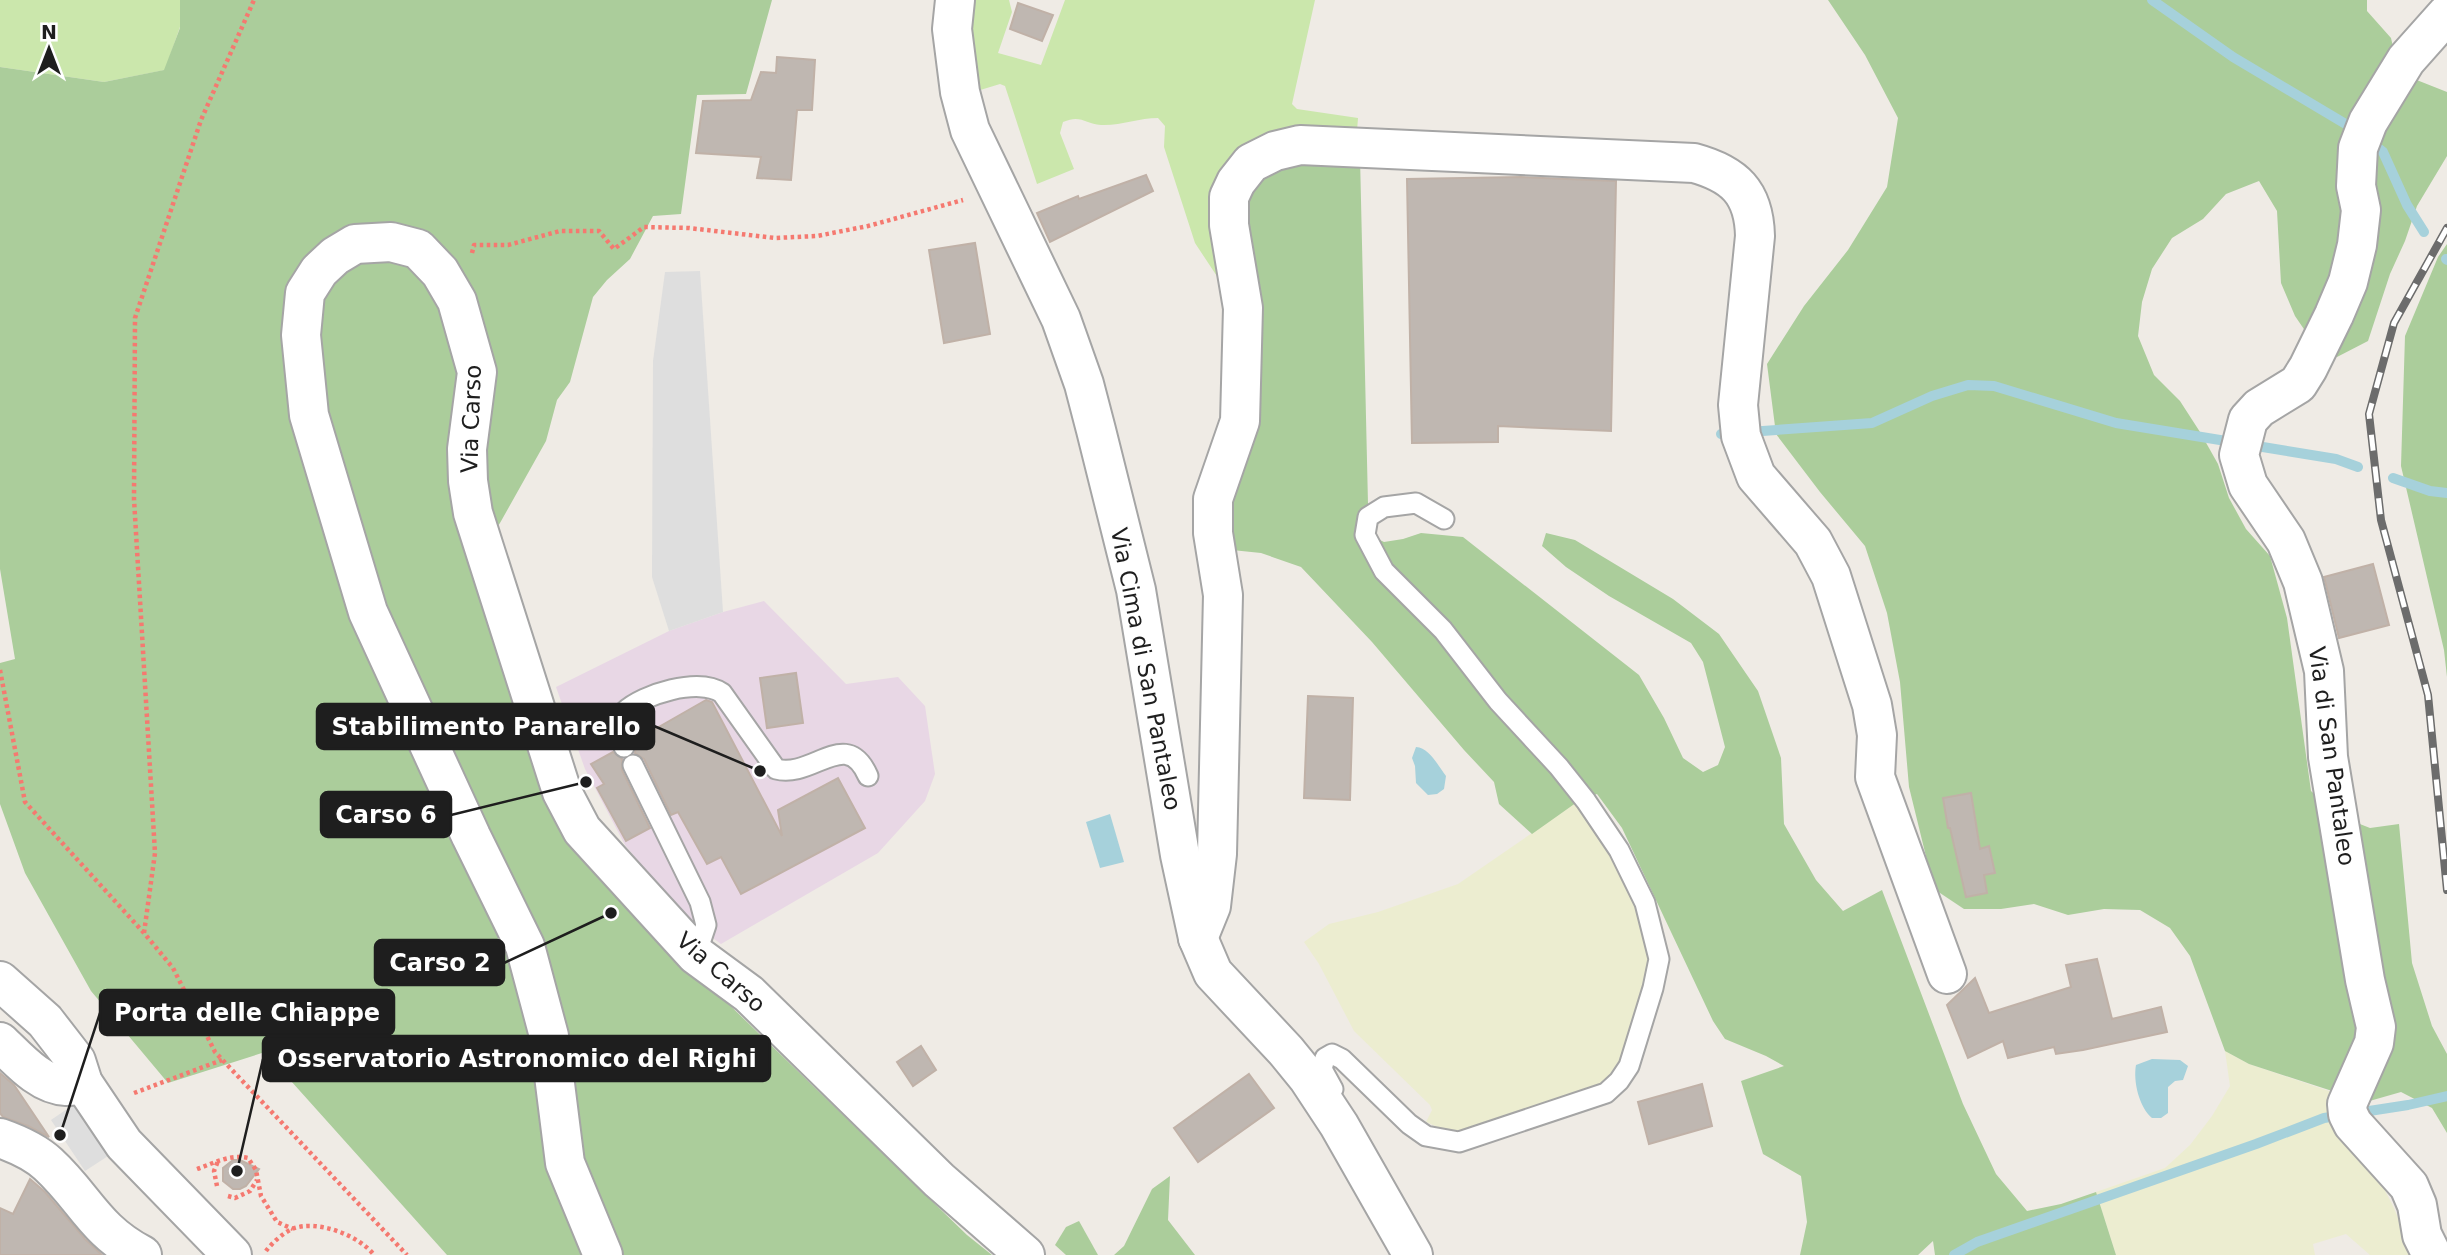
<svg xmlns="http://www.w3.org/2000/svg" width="2447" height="1255" viewBox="0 0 2447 1255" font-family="'DejaVu Sans',sans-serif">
<rect width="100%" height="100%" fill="#efebe5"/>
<!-- industrial -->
<polygon fill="#e8d7e5" points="764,601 846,684 898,677 925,706 935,774 925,801 878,853 721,944 683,916 625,845 585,769 556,687 669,631 723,612"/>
<!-- farmland -->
<g fill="#ecedd0">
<polygon points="1580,800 1625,870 1652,948 1648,981 1624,1064 1606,1086 1464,1135 1451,1133 1426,1122 1432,1110 1430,1105 1354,1031 1319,964 1304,942 1329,924 1378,912 1458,884"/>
<polygon points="2225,1051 2249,1064 2335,1093 2392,1204 2415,1255 2370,1255 2346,1234 2313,1244 2315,1255 2116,1255 2096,1192 2165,1168 2190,1145 2212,1116 2230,1086"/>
</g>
<!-- grass -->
<g fill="#cbe7ac">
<polygon points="0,0 180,0 180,27 165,70 104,82 0,67"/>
<path d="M 964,0 L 1009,0 L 1012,12 L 998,53 L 1041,65 L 1065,0 L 1315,0 L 1292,104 L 1297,109 L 1358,118 L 1357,131 L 1234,302 L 1195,243 L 1164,147 L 1165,126 L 1158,118 C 1139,118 1120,126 1101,125 C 1085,124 1081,114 1063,122 L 1060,133 L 1074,169 L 1037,184 L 1005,86 L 1000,84 L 977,91 Z"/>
</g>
<!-- forest -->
<g fill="#abcd9b">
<polygon points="180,0 772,0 746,94 697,95 681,214 653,216 630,259 607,280 593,297 570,382 557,400 546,441 500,523 476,555 524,700 681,958 967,1235 992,1255 447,1255 265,1052 168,1083 91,991 25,873 0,804 0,663 15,659 0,569 0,67 104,82 164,70 180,28"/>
<polygon points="1828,0 2367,0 2367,11 2391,38 2399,73 2447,92 2447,156 2417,206 2405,241 2390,274 2368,341 2337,357 2312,341 2295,316 2281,283 2277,211 2259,181 2226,194 2203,219 2172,238 2152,269 2142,302 2138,336 2154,375 2180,401 2200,432 2218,464 2229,498 2246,529 2270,556 2287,618 2311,791 2337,815 2370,828 2399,824 2412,963 2432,1026 2447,1054 2447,1133 2432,1108 2401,1092 2366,1102 2249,1064 2225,1051 2190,956 2170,928 2140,910 2104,909 2068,915 2034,904 2001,909 1964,909 1934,889 1909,787 1900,682 1887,613 1865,546 1820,492 1776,434 1767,364 1804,306 1848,250 1887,187 1898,118 1865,55"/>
<polygon points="1277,156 1360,157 1368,504 1376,538 1384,542 1403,539 1421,533 1463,537 1639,675 1664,718 1683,758 1703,772 1718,765 1725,747 1703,662 1691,643 1609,596 1566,567 1542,546 1546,533 1575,540 1673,599 1719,634 1758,691 1781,758 1784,824 1816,880 1843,911 1882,890 1963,1104 1996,1174 2027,1211 2061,1204 2096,1192 2116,1255 1935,1255 1933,1241 1918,1255 1800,1255 1807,1222 1801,1176 1763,1154 1741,1081 1784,1066 1766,1056 1725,1039 1713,1021 1622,828 1597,794 1580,800 1532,834 1499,804 1494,782 1464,750 1372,642 1301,567 1261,553 1232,550 1225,510 1239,203"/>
<polygon points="2447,244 2447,677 2444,650 2401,466 2405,336 2438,257"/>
<polygon points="1170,1176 1168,1220 1195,1255 1114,1255 1124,1246 1152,1189"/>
<polygon points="1079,1221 1098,1255 1066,1255 1055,1245 1066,1227"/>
</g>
<!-- parking -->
<g fill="#dedede">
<polygon points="700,271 723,612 669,631 652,577 653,361 665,272"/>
<polygon points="73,1105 108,1156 85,1171 51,1120"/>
</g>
<!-- water -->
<g fill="#a6d1db">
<path d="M 1416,747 C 1430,748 1438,766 1446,776 L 1444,789 L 1437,794 L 1428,795 L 1416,783 L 1415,766 L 1412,758 Z"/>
<polygon points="1110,814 1124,862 1100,868 1086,822"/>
<path d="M 2152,1059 L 2180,1060 L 2188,1066 L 2183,1080 L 2175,1081 L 2168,1087 L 2168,1113 L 2161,1118 L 2152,1118 C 2139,1107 2133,1081 2136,1065 Z"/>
</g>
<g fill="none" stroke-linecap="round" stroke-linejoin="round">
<!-- stream -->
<g stroke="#a6d1db" stroke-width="10">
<polyline points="2152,0 2233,57 2354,129 2383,152 2407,205 2424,232"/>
<polyline points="2446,259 2447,260"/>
<polyline points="1721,434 1872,423 1932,396 1968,385 1994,386 2116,423 2336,459 2358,467"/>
<polyline points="2393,478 2430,491 2447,493"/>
<polyline points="1954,1255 1977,1242 2256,1144 2324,1118 2408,1105 2447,1096"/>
</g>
</g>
<!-- building -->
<g fill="#bfb7b1" stroke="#c0b1a7" stroke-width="2">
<polygon points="1018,3 1053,15 1042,41 1010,29"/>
<polygon points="777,57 815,60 812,110 797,110 791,180 757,178 761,157 696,153 703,101 751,100 761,72 776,73"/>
<polygon points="1146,175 1153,191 1050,242 1037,213 1078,196 1079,199"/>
<polygon points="1521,177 1616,181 1611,431 1498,426 1498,442 1412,443 1407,179"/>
<polygon points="975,243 990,334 944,343 929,250"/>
<polygon points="2373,564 2389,625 2339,638 2324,577"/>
<polygon points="796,673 803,723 767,728 760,678"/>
<polygon points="1308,696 1353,698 1350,800 1304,798"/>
<polygon points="706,700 712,702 782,836 778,810 838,778 865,828 741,894 721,857 707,864 678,812 671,815 644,759 635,753 636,740"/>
<polygon points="613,752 622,759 622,770 650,828 626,841 597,788 604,784 591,764"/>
<polygon points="1971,793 1980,849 1989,846 1995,873 1984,875 1987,893 1966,897 1950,828 1948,828 1943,798"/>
<polygon points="2097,959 2112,1019 2161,1007 2167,1032 2083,1050 2056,1054 2054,1047 2008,1058 2003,1041 1968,1058 1947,1005 1975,978 1989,1013 2071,987 2066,965"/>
<polygon points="921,1046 936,1070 913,1086 897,1062"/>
<polygon points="0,1073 14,1085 49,1137 28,1126 3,1117 0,1113"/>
<polygon points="1249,1074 1274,1108 1198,1162 1174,1128"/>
<polygon points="1702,1084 1712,1126 1649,1144 1638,1102"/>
<polygon points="233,1160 240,1160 259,1169 246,1186 240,1189 233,1189 223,1181 223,1168"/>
<polygon points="30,1179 45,1192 85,1239 102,1255 0,1255 0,1208 13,1214"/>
</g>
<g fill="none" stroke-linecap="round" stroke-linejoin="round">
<defs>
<g id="service">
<path d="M 624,747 L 624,712 C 643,694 699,677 722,693 L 776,769 C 813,779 846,726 868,776"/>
<polyline points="633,765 700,902 706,925 696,955"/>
<polyline points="1333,1089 1322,1069 1325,1058 1332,1054 1342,1059 1409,1124 1426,1136 1459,1142 1606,1093 1619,1081 1629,1066 1653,988 1659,959 1645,903 1619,850 1586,801 1559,767 1498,701 1443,630 1384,571 1365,535 1368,517 1384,507 1416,503 1444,519"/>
</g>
<g id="minor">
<polyline points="955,0 952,29 960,92 970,130 1061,319 1084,384 1096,430 1136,590 1180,855 1198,938 1213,973 1286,1051 1308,1078 1339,1125 1413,1255"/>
<path d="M 1198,938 L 1211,906 L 1217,854 L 1223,595 L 1213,533 L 1213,499 L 1240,421 L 1243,308 L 1229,225 L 1229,197 L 1236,182 L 1251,163 L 1275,151 L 1300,145 L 1694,163 C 1734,174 1754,192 1755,236 L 1738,405 L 1741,436 L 1756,476 L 1813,542 L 1831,576 L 1872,705 L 1877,735 L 1875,777 L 1947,974"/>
<polyline points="0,981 45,1021 76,1061 83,1083 124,1144 232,1255"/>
<path d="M 0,1042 C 18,1059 40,1085 66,1086 C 71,1087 78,1084 83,1083"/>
<path d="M 0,1138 C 17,1144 35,1152 48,1164 C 85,1198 94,1230 142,1255"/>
<polyline points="603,1255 565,1163 549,1036 525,946 471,836 368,612 309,415 301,335 305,293 319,271 335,256 355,244 391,242 418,249 440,272 457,301 477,372 467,449 468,481 473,513 562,792 582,830 696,955 749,994 939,1180 1025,1255"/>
<polyline points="2432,1255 2422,1235 2417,1205 2409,1186 2353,1124 2348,1114 2347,1104 2374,1043 2376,1027 2365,980 2328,757 2324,671 2303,582 2286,541 2248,485 2239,455 2248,420 2259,408 2298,384 2308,368 2334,315 2348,282 2357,245 2361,210 2356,186 2358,148 2368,122 2406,60 2447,14"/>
</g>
</defs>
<!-- service casing -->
<use href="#service" stroke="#a5a5a5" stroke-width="23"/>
<!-- minor casing -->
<use href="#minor" stroke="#a5a5a5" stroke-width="42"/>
<!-- path -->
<g stroke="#f57970" stroke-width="4.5" stroke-dasharray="3.5 3.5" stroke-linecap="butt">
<polyline points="472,253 474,245 508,245 560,231 599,231 614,249 644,227 689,228 775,238 817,236 868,226 963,200"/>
<polyline points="0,670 25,802 144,933 173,968 215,1052 407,1255"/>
<polyline points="144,933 155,853 134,499 135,318 201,120 254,0"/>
<polyline points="134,1093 222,1060"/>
<path d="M 197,1169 C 214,1163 230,1154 248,1158 L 256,1170 L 261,1196 L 277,1222 L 293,1229"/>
<polyline points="217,1186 214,1171 218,1161"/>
<polyline points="228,1196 235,1198 250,1191 257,1180"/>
<path d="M 266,1251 C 272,1243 283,1233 292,1229 C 316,1219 359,1235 374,1255"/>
</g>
<!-- service -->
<use href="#service" stroke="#fff" stroke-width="19"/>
<!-- minor -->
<use href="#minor" stroke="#fff" stroke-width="38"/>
<defs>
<polyline id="rail" points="2447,228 2394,323 2369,414 2381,520 2428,695 2447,890"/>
</defs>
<!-- rail casing -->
<use href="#rail" stroke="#6c6c6c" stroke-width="8"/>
<!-- rail -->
<use href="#rail" stroke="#fff" stroke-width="5" stroke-dasharray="16" stroke-linecap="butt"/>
</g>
<g text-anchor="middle" stroke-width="5" stroke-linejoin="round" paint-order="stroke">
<!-- street labels -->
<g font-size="23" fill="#1e1e1e" stroke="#fff">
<text transform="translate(471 419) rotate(-88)" y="8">Via Carso</text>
<text transform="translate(1146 669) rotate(79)" y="8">Via Cima di San Pantaleo</text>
<text transform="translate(2332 756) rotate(82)" y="8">Via di San Pantaleo</text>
<text transform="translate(721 972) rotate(41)" y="8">Via Carso</text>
</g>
</g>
<!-- callouts -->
<path fill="none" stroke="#1e1e1e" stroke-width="2.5" d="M760 771L654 726M586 782L451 815M611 913L504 963M60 1135L100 1013M237 1171L263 1059"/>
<g fill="#1e1e1e" stroke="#fff" stroke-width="2.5">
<circle cx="760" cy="771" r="7"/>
<circle cx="586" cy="782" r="7"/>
<circle cx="611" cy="913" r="7"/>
<circle cx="60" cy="1135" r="7"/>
<circle cx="237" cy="1171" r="7"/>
</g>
<g fill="#1e1e1e" stroke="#1e1e1e" stroke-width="2.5">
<rect x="317" y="704" width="337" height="45" rx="7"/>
<rect x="321" y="792" width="130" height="45" rx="7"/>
<rect x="375" y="940" width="129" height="45" rx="7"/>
<rect x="100" y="990" width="294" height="45" rx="7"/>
<rect x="263" y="1036" width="507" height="45" rx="7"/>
</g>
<g font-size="24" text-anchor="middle" font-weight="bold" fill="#fff">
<text x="486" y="735">Stabilimento Panarello</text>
<text x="386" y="823">Carso 6</text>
<text x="440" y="971">Carso 2</text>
<text x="247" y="1021">Porta delle Chiappe</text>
<text x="517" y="1067">Osservatorio Astronomico del Righi</text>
</g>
<!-- north arrow -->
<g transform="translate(49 49)" stroke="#ffffff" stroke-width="5" paint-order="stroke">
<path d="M0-5L12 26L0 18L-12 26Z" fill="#1e1e1e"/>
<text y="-10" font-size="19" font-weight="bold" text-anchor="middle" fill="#1e1e1e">N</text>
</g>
</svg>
